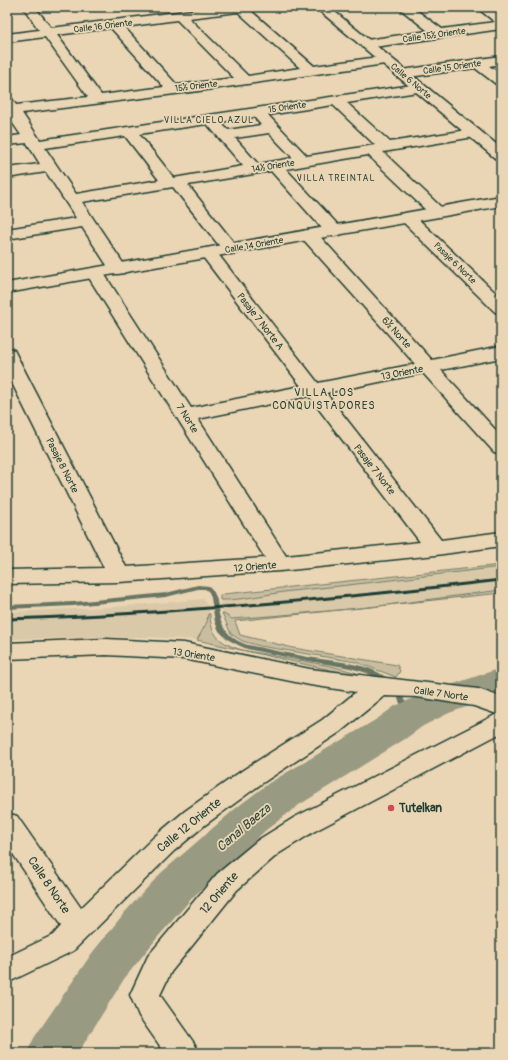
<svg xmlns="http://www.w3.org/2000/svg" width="508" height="1060" viewBox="0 0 508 1060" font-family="Pangolin,sans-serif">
<rect width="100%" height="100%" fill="#ead6b4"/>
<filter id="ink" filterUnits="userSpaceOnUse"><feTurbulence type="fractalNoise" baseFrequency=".025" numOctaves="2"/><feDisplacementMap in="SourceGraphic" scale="8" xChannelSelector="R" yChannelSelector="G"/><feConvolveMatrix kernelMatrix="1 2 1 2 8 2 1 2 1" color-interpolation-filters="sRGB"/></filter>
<g filter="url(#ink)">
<!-- built -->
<g fill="#d9c9a9">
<polygon points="501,565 501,593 235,620 222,613 220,604 224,594"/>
<polygon points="204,599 206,605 208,604 210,614 197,640 147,637 7,639 7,612 113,607"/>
</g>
<!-- green -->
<g fill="#c9bd9f" stroke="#747d6a">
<path d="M 501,565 L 501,567 C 431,575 362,584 292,591 C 272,593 239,601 220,600 L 220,595 L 224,594 Z"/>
<polygon points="501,590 501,593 235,621 240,635 293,648 397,665 400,671 396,677 356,662 260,646 242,641 231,634 222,613 232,619 282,615 372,607"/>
<path d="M 208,614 L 210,614 C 210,628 215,639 229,645 C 240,651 254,652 265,654 C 298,661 334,664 365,676 L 348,674 L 197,640 L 207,622 Z"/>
</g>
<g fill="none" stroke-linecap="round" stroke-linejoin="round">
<!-- stream -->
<g fill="#687563" fill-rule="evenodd">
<path d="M 198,585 L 209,586 C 218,595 217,603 219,614 C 223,631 232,640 248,645 C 268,649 288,653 308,657 C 331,661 374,663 390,681 L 389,682 L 385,682 L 367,673 L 350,668 L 291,658 L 247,649 L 238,645 L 227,639 L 219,631 L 215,622 L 211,598 L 209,592 L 205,589 L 198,589 L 166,597 L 73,606 L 7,609 L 7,605 L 73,602 L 166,593 Z"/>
<polygon points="399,697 403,697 412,716 411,718 407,718 398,699"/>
</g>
<!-- river -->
<polygon fill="#999a82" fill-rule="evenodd" points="501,668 501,695 449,713 423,726 405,739 299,805 266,830 193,897 157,938 124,979 78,1053 27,1053 34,1038 92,953 125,912 161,873 236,808 269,783 377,719 395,706 421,695"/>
<defs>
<g id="minor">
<path d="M 23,7 L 35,7 L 51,28 L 217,7 L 252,7 L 250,10 L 314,66 L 385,56 L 390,57 L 392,60 L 390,63 L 385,64 L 199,91 L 22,113 L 40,140 L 419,84 L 424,85 L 426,88 L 424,91 L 347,103 L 390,142 L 474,129 L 479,130 L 481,133 L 479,136 L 474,137 L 383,152 L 443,209 L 445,212 L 443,215 L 437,217 L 431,215 L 368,155 L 286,169 L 340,227 L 342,231 L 340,235 L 334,236 L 328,235 L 271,171 L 188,185 L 239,249 L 237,253 L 231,254 L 225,253 L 173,187 L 82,202 L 127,269 L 124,273 L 118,274 L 112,273 L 82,227 L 7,239 L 7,229 L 76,218 L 46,172 L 7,178 L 7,168 L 40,164 L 27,143 L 7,145 L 7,137 L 21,135 L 7,115 L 7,98 L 12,99 L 16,105 L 88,97 L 45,37 L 7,42 L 7,34 L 39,30 ZM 238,12 L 300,68 L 248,76 L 189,18 ZM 177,20 L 234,78 L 177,85 L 124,27 ZM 111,28 L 164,87 L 101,95 L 57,35 ZM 333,105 L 375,145 L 307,156 L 268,115 ZM 254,117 L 261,125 L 228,130 L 220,122 ZM 207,124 L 243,166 L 174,178 L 139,134 ZM 269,133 L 293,158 L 258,164 L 235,138 ZM 125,136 L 159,180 L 76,194 L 45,148 Z"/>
<polygon points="398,7 412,7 442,29 495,22 476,7 490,7 501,14 501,29 367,48 362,47 360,44 362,41 367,40 428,31"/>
<polygon points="501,56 501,64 489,66 501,74 501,85 496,84 475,68 402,78 397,77 395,74 397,71 402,70"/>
<polygon points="408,213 414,215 501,298 501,313 495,312 402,221 400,218 402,215"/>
<path d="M 309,230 L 315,231 L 432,360 L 501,346 L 501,358 L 441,370 L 501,436 L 501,454 L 494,452 L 423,373 L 326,393 L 441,540 L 501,532 L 501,546 L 436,555 L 280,571 L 119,582 L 7,584 L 7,570 L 104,568 L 7,373 L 7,348 L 14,350 L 16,354 L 126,567 L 265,558 L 86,273 L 89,269 L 95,268 L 101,269 L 191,408 L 301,386 L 200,253 L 202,249 L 208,248 L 214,249 L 318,383 L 415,364 L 303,239 L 301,235 L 303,231 ZM 309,396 L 420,542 L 286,556 L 198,419 Z"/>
<polygon points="106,639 184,643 310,669 478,689 501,697 501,733 315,831 278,854 237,890 171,972 160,995 194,1043 199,1053 165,1053 139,1016 130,995 148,956 217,874 258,840 295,817 497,714 474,706 417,697 384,696 340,732 261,784 205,825 174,851 73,951 7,983 7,957 53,935 61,926 7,845 7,813 17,816 81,908 154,837 185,811 243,770 322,720 356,692 310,685 184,659 106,655 7,659 7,643"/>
</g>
<g id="tertiary">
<polygon points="315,7 329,7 501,148 501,161 496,159"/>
<polygon points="501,196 501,206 7,293 7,283"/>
</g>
</defs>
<!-- minor casing -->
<use href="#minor" stroke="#1f3d34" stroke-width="3"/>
<!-- tertiary casing -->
<use href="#tertiary" stroke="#1f3d34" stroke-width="3"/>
<!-- minor -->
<use href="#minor" fill="#ead6b4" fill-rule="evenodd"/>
<!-- tertiary -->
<use href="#tertiary" fill="#ead6b4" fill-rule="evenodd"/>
<!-- rail -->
<path stroke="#1f3d34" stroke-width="3" d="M 7,619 C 172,614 337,599 501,580"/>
</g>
</g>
<!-- markers -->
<circle fill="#d1495b" stroke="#ead6b4" stroke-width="1.5" cx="391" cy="808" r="4"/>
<g text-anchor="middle" stroke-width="3.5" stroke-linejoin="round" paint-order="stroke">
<!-- far-street labels -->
<g font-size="9" fill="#1f3d34" stroke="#ead6b4">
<text transform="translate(103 26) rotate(-7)" y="3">Calle 16 Oriente</text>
<text transform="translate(434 35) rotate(-8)" y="3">Calle 15½ Oriente</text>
<text transform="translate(452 67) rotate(-8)" y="3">Calle 15 Oriente</text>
<text transform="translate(411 81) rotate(40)" y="3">Calle 6 Norte</text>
<text transform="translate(196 86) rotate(-7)" y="3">15½ Oriente</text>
<text transform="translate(287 107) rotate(-8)" y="3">15 Oriente</text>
<text transform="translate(273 166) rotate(-9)" y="3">14½ Oriente</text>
<text transform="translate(254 245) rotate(-10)" y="3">Calle 14 Oriente</text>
<text transform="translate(455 263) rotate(44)" y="3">Pasaje 6 Norte</text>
</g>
<!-- far-neighbourhood labels -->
<g font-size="9" letter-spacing="1" fill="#1f3d34" stroke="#ead6b4">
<text x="209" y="123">VILLA CIELO AZUL</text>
<text x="336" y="181">VILLA TREINTAL</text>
</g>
<!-- street labels -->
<g font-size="10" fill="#1f3d34" stroke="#ead6b4">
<text transform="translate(261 321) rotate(52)" y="4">Pasaje 7 Norte A</text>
<text transform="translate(397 332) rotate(48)" y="4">6½ Norte</text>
<text transform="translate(402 372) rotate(-11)" y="4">13 Oriente</text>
<text transform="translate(188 418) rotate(58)" y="4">7 Norte</text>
<text transform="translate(63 465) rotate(63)" y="4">Pasaje 8 Norte</text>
<text transform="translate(375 469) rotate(52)" y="4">Pasaje 7 Norte</text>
<text transform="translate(255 566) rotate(-5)" y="4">12 Oriente</text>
<text transform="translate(194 654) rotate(9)" y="4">13 Oriente</text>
<text transform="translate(441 693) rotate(8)" y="4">Calle 7 Norte</text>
</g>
<!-- neighbourhood labels -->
<g font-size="11" letter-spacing="1" fill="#1f3d34" stroke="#ead6b4">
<text x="324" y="396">VILLA LOS<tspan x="324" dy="13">CONQUISTADORES</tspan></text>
</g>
<!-- near-poi labels -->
<g font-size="12" font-weight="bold" fill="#1f3d34" stroke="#ead6b4" text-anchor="start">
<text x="399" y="812">Tutelkan</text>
</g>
<!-- near-street labels -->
<g font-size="12" fill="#1f3d34" stroke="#ead6b4">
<text transform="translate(189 825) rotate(-39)" y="4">Calle 12 Oriente</text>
<text transform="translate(49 885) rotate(56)" y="4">Calle 8 Norte</text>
<text transform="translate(219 893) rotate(-49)" y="4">12 Oriente</text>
</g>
<!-- near-water labels -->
<g font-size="13" font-style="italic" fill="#314b40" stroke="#ead6b4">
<text transform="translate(243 827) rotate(-40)" y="5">Canal Baeza</text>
</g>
</g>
<!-- margin -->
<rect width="508" height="1060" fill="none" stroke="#ead6b4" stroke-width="24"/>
<rect x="12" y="12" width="484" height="1036" fill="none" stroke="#1f3d34" stroke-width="1.5" filter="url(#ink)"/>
</svg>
